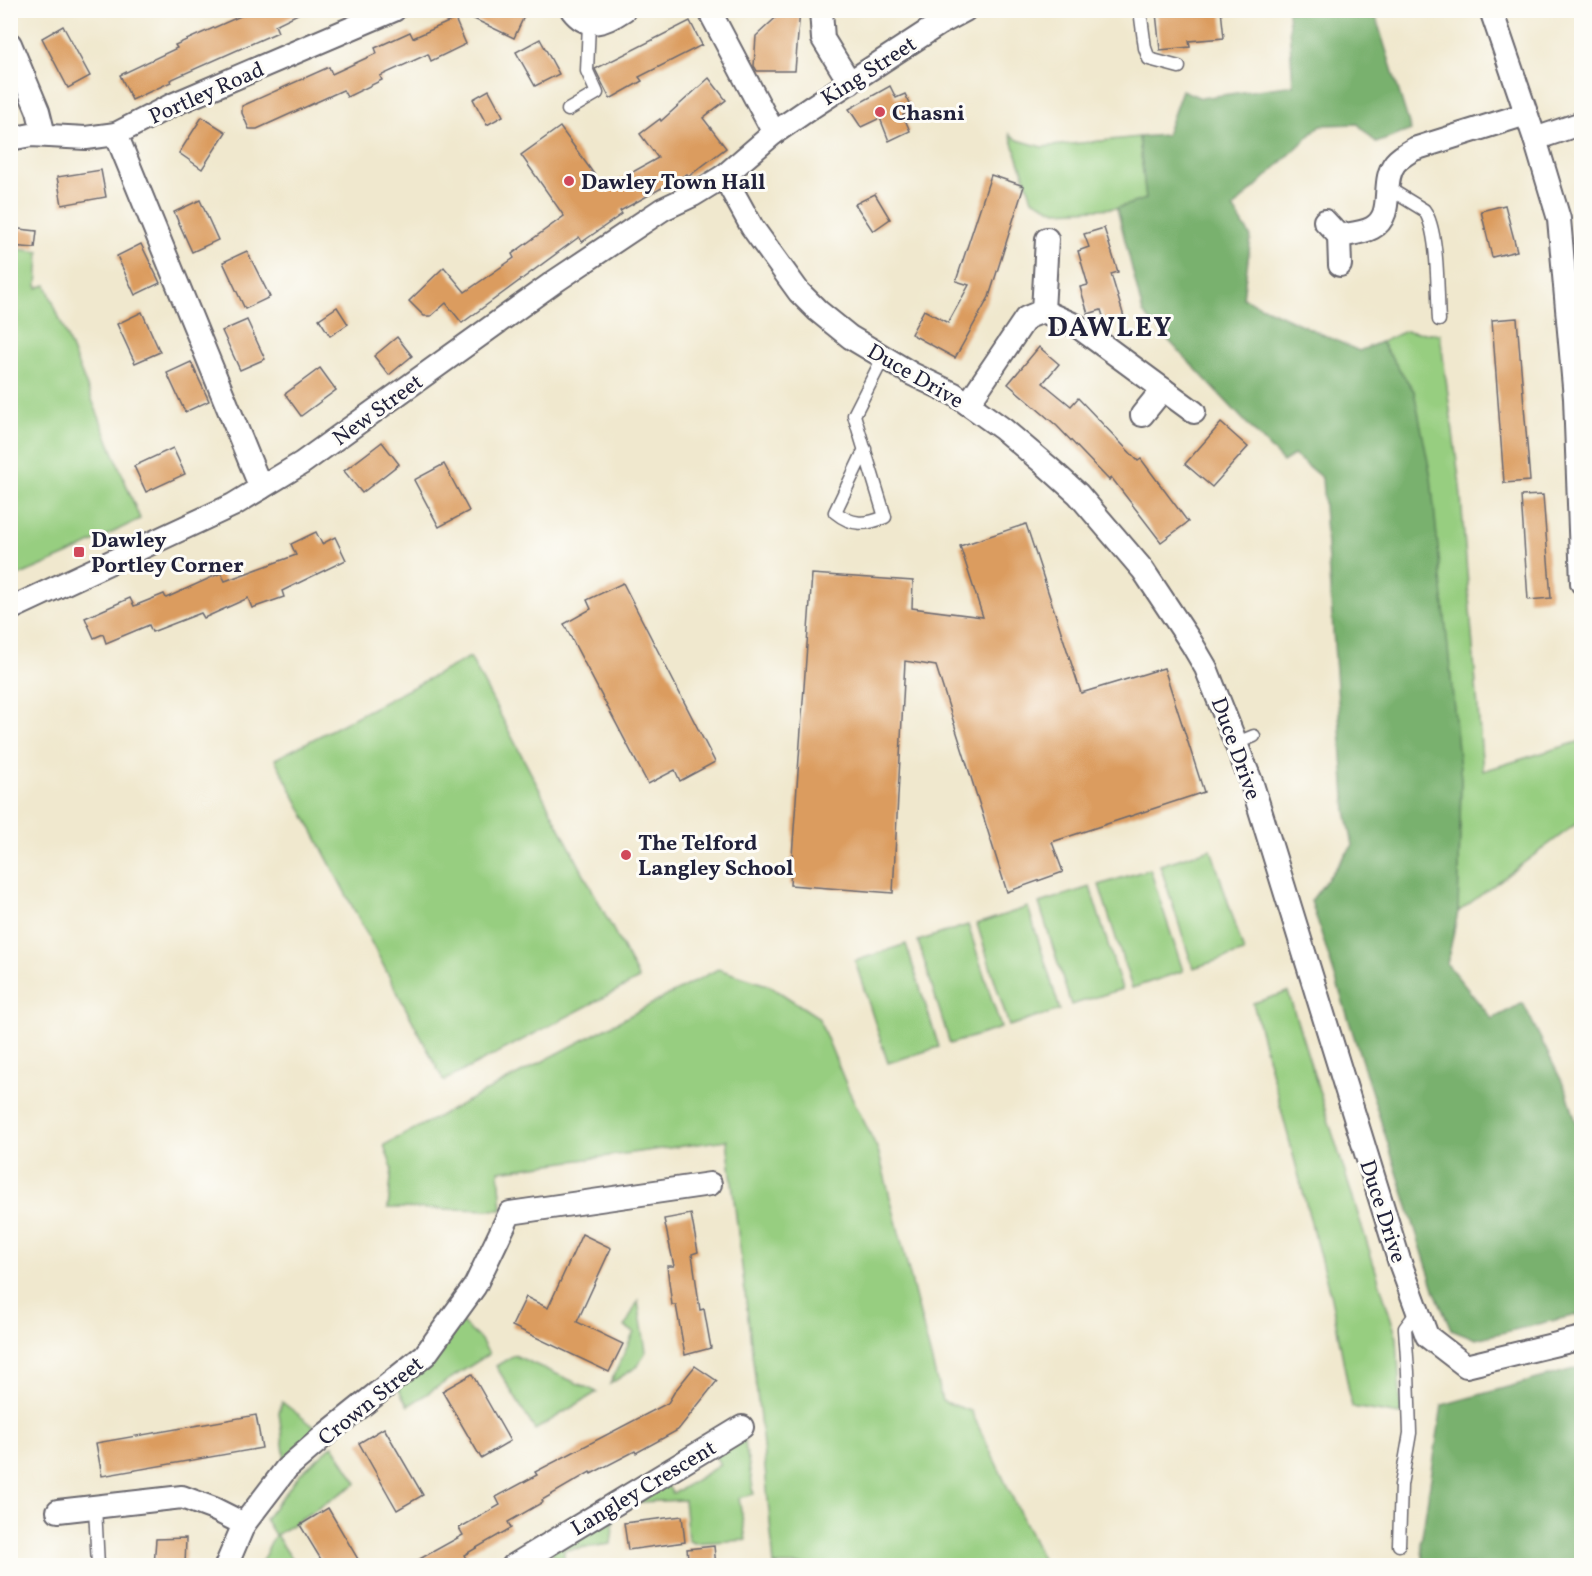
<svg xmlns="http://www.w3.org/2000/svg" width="1592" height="1576" viewBox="0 0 1592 1576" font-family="Vollkorn,serif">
<rect width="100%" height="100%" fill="#fdfcf7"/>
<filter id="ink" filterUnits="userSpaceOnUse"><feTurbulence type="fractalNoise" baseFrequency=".0167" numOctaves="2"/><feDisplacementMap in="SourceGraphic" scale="12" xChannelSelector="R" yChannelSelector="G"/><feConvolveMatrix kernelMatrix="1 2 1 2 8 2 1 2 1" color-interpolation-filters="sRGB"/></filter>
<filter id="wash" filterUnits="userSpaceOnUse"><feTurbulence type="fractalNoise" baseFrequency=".008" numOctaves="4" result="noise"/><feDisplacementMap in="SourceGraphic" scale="24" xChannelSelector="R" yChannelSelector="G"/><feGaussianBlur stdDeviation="1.35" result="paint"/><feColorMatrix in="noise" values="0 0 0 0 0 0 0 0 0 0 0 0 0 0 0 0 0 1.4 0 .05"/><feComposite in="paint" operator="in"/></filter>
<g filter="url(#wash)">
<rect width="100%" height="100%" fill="#f0e8ce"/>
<!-- green -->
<g fill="#97ce80" stroke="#5c785e" stroke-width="1.5">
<polygon points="1010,134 1018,140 1042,147 1139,137 1146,199 1117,208 1056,211 1032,199"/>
<polygon points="11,248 39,252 37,288 46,285 140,519 69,554 11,579"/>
<polygon points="1405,331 1440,334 1460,485 1483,771 1581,741 1581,820 1458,912 1461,779 1414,391 1381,342"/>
<polygon points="470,657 639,979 444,1081 275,759"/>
<polygon points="1211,849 1244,952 1193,968 1160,865"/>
<polygon points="1150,869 1183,971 1132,988 1099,885"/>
<polygon points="1090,887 1122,989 1071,1005 1039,903"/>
<polygon points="1028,907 1060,1010 1009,1026 977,924"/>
<polygon points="968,925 1001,1028 950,1044 918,941"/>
<polygon points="906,944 939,1047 888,1063 855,961"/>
<polygon points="718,969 770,986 818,1017 849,1091 878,1150 942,1401 971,1411 1045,1565 774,1565 762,1436 727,1140 499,1171 502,1210 388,1208 392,1168 384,1145"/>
<polygon points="1288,992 1397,1338 1401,1415 1352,1407 1332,1302 1253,1003"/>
<polygon points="638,1301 646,1351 638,1366 610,1384 634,1332 625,1327"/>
<polygon points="454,1316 481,1340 489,1354 408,1406 394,1381"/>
<polygon points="514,1355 597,1392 535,1430 496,1366"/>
<polygon points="282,1402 325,1435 286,1469 279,1412"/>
<polygon points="742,1427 754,1494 739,1498 746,1540 693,1543 688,1540 684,1500 616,1503 611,1544 564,1550 564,1565 559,1565 547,1545 661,1476 673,1494 720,1465 710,1446"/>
<polygon points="333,1445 357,1483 276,1535 296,1565 260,1565 275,1535 265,1519 300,1474"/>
</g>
<!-- forest -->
<g fill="#79b16e" stroke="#4e6a54" stroke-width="1.5">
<polygon points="1288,11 1374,11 1411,130 1376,143 1358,124 1321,125 1233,208 1251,237 1243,298 1359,351 1381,342 1414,391 1431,477 1461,779 1458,912 1447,964 1492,1019 1523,1003 1567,1092 1581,1139 1581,1314 1476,1339 1451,1329 1435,1292 1311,901 1353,845 1346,811 1322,478 1294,455 1283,462 1143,313 1117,208 1146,199 1139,137 1166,135 1182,90 1201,98 1293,85"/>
<polygon points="1581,1367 1581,1565 1424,1565 1421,1543 1442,1405"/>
</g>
<g id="blocks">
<!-- building -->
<g fill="#db9c5f">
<polygon points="254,10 306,10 275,25 278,32 170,80 171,82 132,100 120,75 177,48 175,45"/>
<polygon points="455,10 527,10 514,38"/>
<polygon points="784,10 800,10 795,71 757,71 754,66 756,36"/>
<polygon points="1185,10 1221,10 1224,38 1189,41 1190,47 1160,50 1156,13"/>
<polygon points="455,19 466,44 431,61 428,54 380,76 382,80 347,97 343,90 257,129 249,129 242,113 242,106 329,67 332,74 377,53 375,48 410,32 413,38"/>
<polygon points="690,21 702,45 639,77 642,81 610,99 595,69"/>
<polygon points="63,26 90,76 68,88 42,38"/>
<polygon points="540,39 559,74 535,86 516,52"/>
<polygon points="709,78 726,100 703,118 726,148 689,176 687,174 620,211 622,214 582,242 579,237 462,323 446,303 431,316 424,316 409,301 444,267 465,292 514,258 512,254 564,216 521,155 560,127 604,188 658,158 640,134 660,119 661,121"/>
<polygon points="890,86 896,98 905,94 913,110 903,115 910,131 889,141 880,118 861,127 849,109"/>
<polygon points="489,90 503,116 487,125 473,99"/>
<polygon points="202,117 226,132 202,169 179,153"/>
<polygon points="101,170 106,197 62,205 57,177"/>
<polygon points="991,175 1024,186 989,297 955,358 911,334 924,310 948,323 969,285 956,281"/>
<polygon points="875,194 890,219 873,231 855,204"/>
<polygon points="200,200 218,240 192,252 174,212"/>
<polygon points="1505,205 1517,251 1492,257 1481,211"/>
<polygon points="10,228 37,231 35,248 10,246"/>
<polygon points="1104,228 1118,272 1111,274 1124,317 1105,322 1101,310 1088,314 1080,287 1088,285 1078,251 1089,247 1084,234"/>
<polygon points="141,244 160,283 135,295 117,256"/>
<polygon points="247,251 270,297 245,309 223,262"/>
<polygon points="337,307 348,324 330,336 319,319"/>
<polygon points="142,312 160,352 135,363 117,324"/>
<polygon points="1517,318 1530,481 1504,483 1492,320"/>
<polygon points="247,320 265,359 240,370 222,331"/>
<polygon points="397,337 412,356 389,375 374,356"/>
<polygon points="1039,347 1059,364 1043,383 1071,406 1078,398 1138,461 1141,459 1188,522 1161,542 1111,477 1109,480 1057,426 1008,384"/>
<polygon points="191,362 209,401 185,412 167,373"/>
<polygon points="320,368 336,390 301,416 285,394"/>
<polygon points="1221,423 1248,447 1212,487 1185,464"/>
<polygon points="382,442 399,464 362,493 344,471"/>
<polygon points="173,448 185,474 146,492 134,466"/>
<polygon points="444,464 469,511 439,527 414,480"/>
<polygon points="1543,495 1551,598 1528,600 1521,496"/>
<polygon points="1026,524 1081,693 1164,668 1204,792 1052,842 1063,872 1007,892 936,666 905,661 893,893 790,885 812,574 913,581 912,608 983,617 960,546"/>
<polygon points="316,532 322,544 335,537 346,560 282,591 284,597 252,608 248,598 204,618 201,613 152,632 149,625 106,643 103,634 94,638 85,618 130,598 134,606 164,594 166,598 221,573 225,581 296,555 291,544"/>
<polygon points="623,583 715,762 680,781 675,770 648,784 564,624 591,609 587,600"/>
<polygon points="691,1214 698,1252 692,1254 700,1310 704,1309 711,1348 685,1355 676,1305 672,1305 667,1266 674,1266 664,1219"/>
<polygon points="582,1234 611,1248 577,1322 623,1344 609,1372 512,1326 526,1297 548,1308"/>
<polygon points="695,1366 717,1381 678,1430 636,1453 635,1451 591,1474 590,1472 542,1500 543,1502 508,1522 511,1528 464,1555 470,1566 407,1566 463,1535 459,1528 500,1505 496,1497 537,1475 535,1472 668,1403 675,1391"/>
<polygon points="472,1374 510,1441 481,1458 442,1391"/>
<polygon points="256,1415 262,1448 102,1476 96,1443"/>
<polygon points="384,1428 423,1495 397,1510 359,1443"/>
<polygon points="328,1508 362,1566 325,1566 300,1525"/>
<polygon points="682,1516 685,1542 628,1550 624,1523"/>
<polygon points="186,1538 185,1566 154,1566 156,1539"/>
<polygon points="714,1546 716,1566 689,1566 687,1549"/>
</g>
</g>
</g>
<g filter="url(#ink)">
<use href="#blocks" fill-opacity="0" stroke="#6a676e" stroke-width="1.5"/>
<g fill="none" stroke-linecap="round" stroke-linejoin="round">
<defs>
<g id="service">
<polyline points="932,10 939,24"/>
<polyline points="1140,10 1145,48 1149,59 1179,67"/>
<polyline points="568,110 597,93 587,71 589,23"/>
<path d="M 1388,188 L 1424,210 C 1439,230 1437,293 1439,320"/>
<path d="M 865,449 L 835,512 C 852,526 866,525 885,517 L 854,415 L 884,356"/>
<polyline points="1237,743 1254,736"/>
<polyline points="95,1507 98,1566"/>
<polyline points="1399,1545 1401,1485 1410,1433 1408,1372 1405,1328 1418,1311"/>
</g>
<g id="minor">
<path d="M 572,10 C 588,31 606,22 624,10"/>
<polyline points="709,10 774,133"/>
<polyline points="821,10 823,39 850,83"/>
<polyline points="1491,10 1535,139 1559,219 1575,398 1582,583"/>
<polyline points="10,44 38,111 44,135"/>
<polyline points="116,134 261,488"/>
<polyline points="10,139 31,135 86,138 116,134 172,105 394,10"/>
<polyline points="1535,139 1582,123"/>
<polyline points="724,176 752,227 799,292 818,311 850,337 912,374 954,394 1003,429 1048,467 1078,494 1143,570 1192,644 1206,668 1252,784 1399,1260 1427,1336 1466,1366 1582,1338"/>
<polyline points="1325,221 1339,236 1340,265"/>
<path d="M 1339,236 C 1349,234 1363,233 1372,228 C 1396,215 1380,182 1395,163 C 1400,157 1407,153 1414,149 L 1526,114"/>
<polyline points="1043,311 1047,239"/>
<polyline points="968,404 1026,318 1043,311 1077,326 1194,412"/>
<polyline points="1142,415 1163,389"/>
<polyline points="10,609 233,505 302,463 554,282 663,209 693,195 724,176 774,133 812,107 939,24 965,10"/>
<polyline points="58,1511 182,1497 214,1509 244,1524"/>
<polyline points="226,1566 244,1524 286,1469 325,1435 425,1355 475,1286 510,1213 710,1184"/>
<polyline points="513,1566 742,1427"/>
</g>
</defs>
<!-- service casing -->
<use href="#service" stroke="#6a676e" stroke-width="15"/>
<!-- minor casing -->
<use href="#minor" stroke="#6a676e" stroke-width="26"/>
<!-- service -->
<use href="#service" stroke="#fff" stroke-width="12"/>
<!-- minor -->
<use href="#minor" stroke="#fff" stroke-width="22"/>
</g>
</g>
<!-- markers -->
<g fill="#d1495b" stroke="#fdfcf7" stroke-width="2">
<circle cx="880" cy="112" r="6"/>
<circle cx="569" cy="181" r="6"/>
<rect x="73" y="546" width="12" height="12" rx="3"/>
<circle cx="626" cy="855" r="6"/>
</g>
<g text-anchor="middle" stroke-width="6" stroke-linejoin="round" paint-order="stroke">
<!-- street labels -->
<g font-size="22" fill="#22223b" stroke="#fdfcf7">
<text transform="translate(868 70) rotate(-33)" y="8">King Street</text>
<text transform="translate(206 92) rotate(-24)" y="8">Portley Road</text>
<text transform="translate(916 375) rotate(30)" y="8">Duce Drive</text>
<text transform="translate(377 409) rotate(-36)" y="8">New Street</text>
<text transform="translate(1237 748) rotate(70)" y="8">Duce Drive</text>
<text transform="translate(1384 1211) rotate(72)" y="8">Duce Drive</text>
<text transform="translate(370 1400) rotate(-39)" y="8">Crown Street</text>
<text transform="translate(643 1487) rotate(-31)" y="8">Langley Crescent</text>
</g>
<!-- poi labels -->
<g font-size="22" font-weight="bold" fill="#22223b" stroke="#fdfcf7" text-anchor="start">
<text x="892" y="120">Chasni</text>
<text x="581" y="189">Dawley Town Hall</text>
<text x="91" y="547">Dawley<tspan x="91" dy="25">Portley Corner</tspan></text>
<text x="638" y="850">The Telford<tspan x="638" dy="25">Langley School</tspan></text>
</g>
<!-- district labels -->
<g font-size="28" font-weight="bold" letter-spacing="1.5" fill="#22223b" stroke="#fdfcf7">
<text x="1110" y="336">DAWLEY</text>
</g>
</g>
<!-- margin -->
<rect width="1592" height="1576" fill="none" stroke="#fdfcf7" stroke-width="36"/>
</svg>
